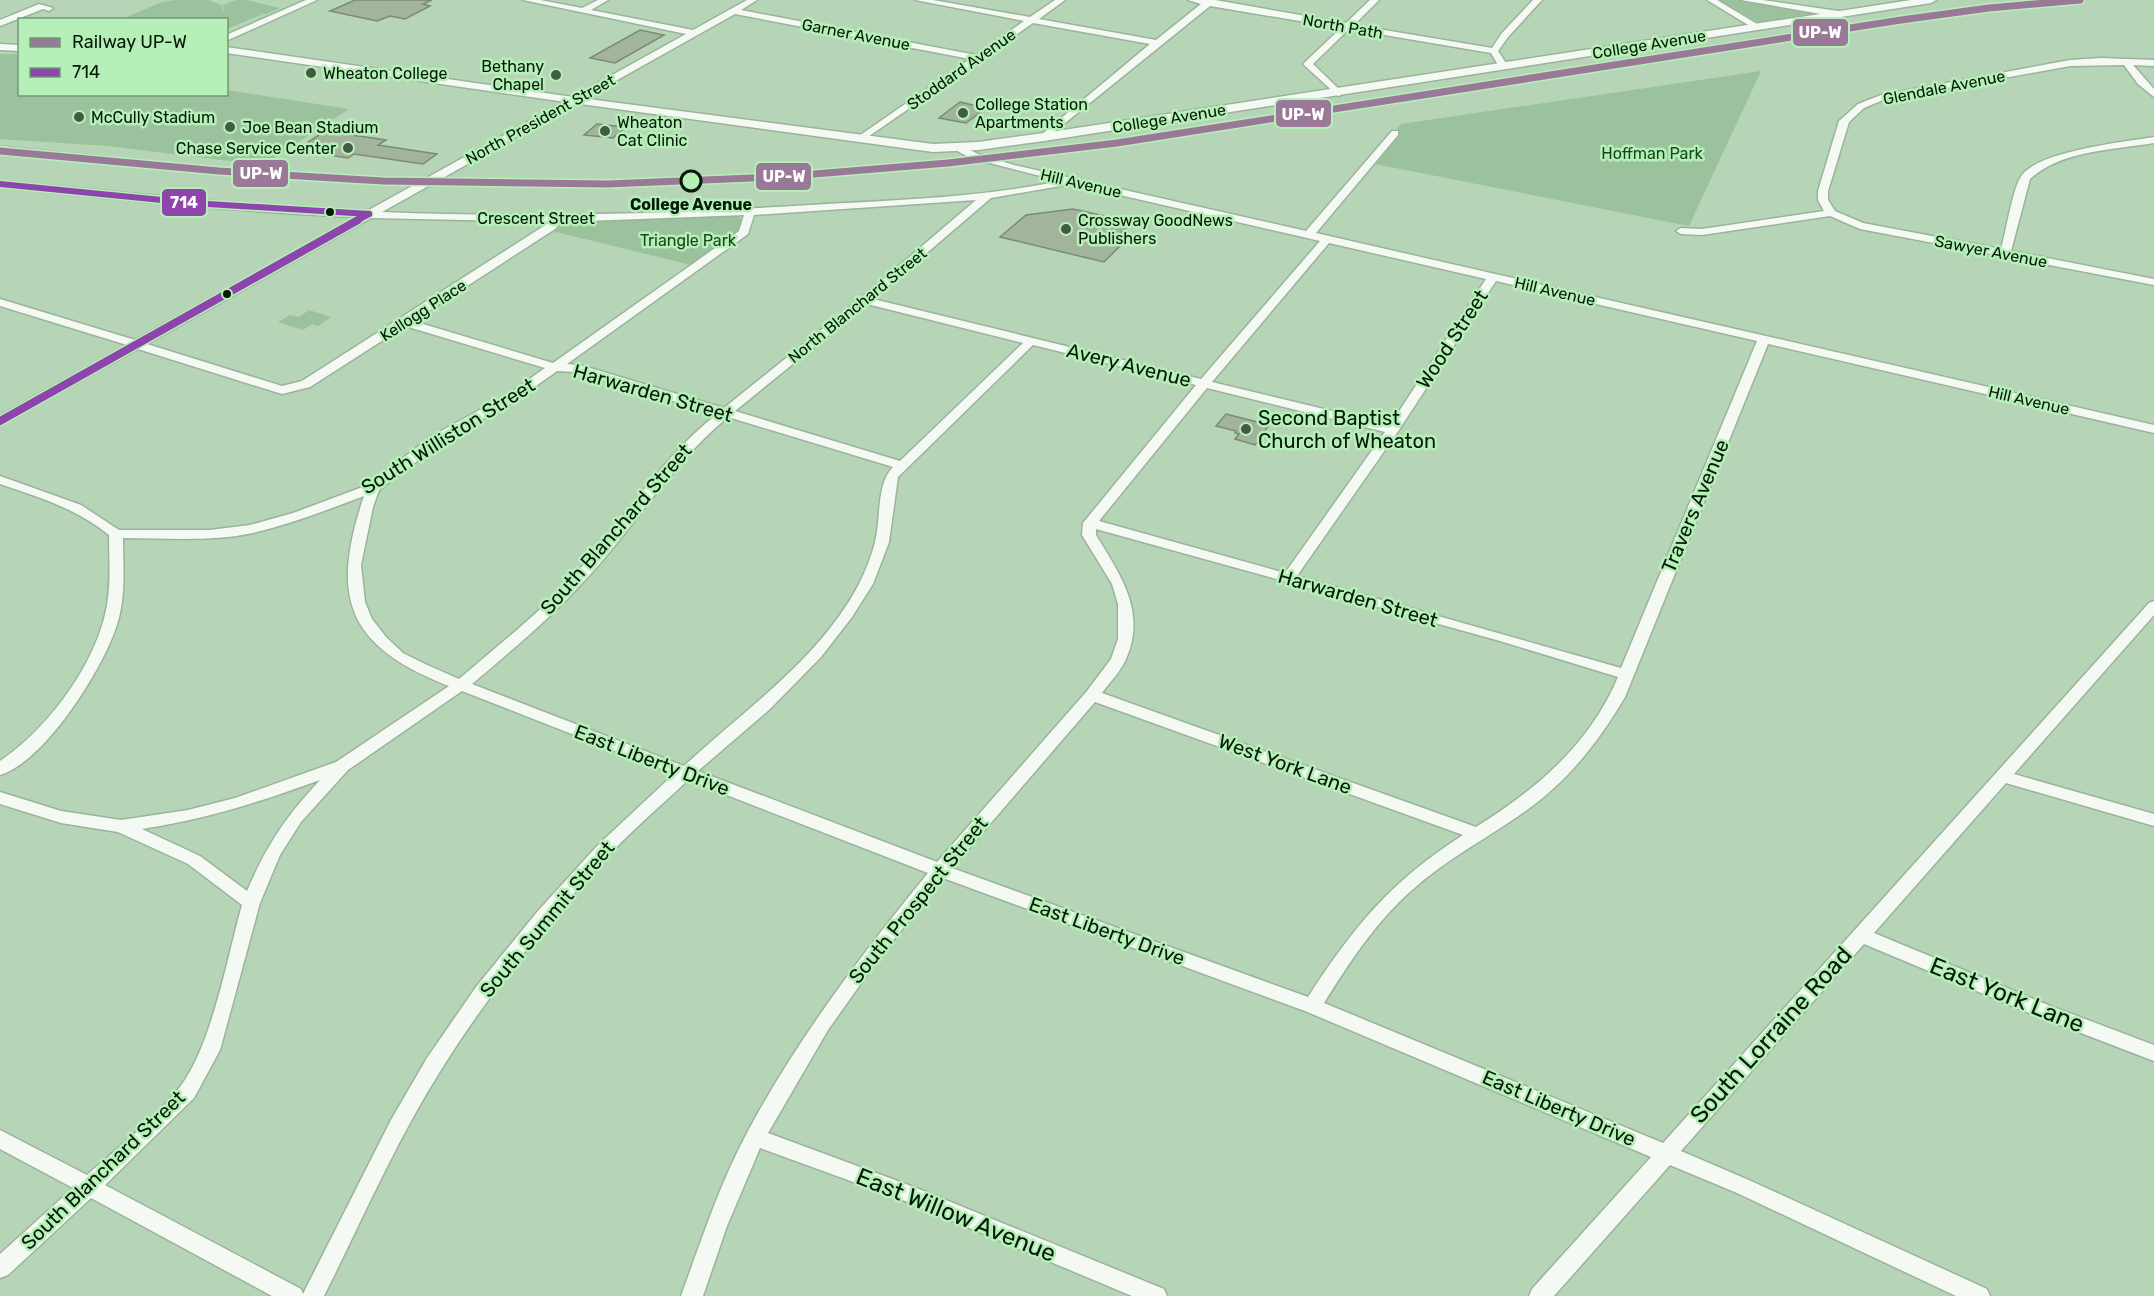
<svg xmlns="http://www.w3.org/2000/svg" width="2154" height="1296" viewBox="0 0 2154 1296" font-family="Rubik,sans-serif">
<rect width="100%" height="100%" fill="#b6d5b7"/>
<!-- green -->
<g fill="#9bc29c">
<polygon points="175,0 208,0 221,5 224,14 223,5 236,0 246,0 280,8 266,14 233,7 263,14 227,29 226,20 220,19 221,18 122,19 162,2"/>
<polygon points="1719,0 1739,0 1831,14 1762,25"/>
<polygon points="0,54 19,54 20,94 226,94 227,90 349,109 263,165 108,146 0,139"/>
<polygon points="1761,71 1689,226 1370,163 1401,124"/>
<polygon points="729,216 739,217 742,220 740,229 691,265 552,231 570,221"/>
<polygon points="309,310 331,317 318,326 312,324 303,330 278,322 290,315 299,317"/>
</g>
<!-- building -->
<g fill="#a2b59c" stroke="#7a8c72" stroke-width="1.5">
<polygon points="355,0 432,0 423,4 430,6 405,19 390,16 377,21 330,11"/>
<polygon points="640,30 664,35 615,63 590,58"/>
<polygon points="960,102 986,108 966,123 939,118"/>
<polygon points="597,124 626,127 613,138 584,135"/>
<polygon points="325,131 386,140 378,145 437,154 423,164 354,154 348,158 296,150"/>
<polygon points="1073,209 1132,222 1110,243 1120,246 1104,262 1000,237 1026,215"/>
<polygon points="1226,414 1269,425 1255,445 1235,439 1239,434 1235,433 1236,431 1216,426"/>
</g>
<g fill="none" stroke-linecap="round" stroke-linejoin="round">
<defs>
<g id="minor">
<polygon points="306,0 317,0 226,41 226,35"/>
<path d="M 523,0 L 540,0 L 582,8 L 598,0 L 608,0 L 591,10 L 693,30 L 747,0 L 757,0 L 741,10 L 976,55 L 1024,21 L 915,0 L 933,0 L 1030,17 L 1055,0 L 1065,0 L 1039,19 L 1156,40 L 1201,4 L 1188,0 L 1215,0 L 1346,23 L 1370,0 L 1379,0 L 1354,25 L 1492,48 L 1502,33 L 1533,0 L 1542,0 L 1508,37 L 1498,51 L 1508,66 L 1503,69 L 1500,68 L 1491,53 L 1349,29 L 1313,64 L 1341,91 L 1341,95 L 1338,96 L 1303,64 L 1341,28 L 1210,6 L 1044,140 L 1039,137 L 1041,135 L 1150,44 L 1033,23 L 862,141 L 859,140 L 859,136 L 970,59 L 735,14 L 382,212 C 525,218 667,214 810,205 C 893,200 978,198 1060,181 L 970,158 L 954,149 L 953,147 L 958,144 L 978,154 L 1014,165 L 1306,231 L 1392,131 L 1398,131 L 1398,135 L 1316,233 L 2154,425 L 2154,433 L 1768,344 L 1625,697 C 1599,741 1569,780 1527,810 C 1488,838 1446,859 1411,891 C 1375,923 1349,963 1324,1003 L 1663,1143 L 2149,603 L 2154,601 L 2154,615 L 2014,774 L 2154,814 L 2154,826 L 2006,783 L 1874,933 L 2048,1005 L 2154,1045 L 2154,1061 L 2034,1015 L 1864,944 L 1681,1151 L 1751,1181 L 1987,1289 L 1990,1296 L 1956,1296 L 1737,1193 L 1670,1165 L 1554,1296 L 1529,1296 L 1532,1289 L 1651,1157 L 1305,1011 L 943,878 L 879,958 L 828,1030 L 768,1133 L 914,1187 L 1164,1289 L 1167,1296 L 1132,1296 L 900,1199 L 760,1148 L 727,1226 L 703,1296 L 681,1296 C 701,1241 720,1183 748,1131 C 798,1038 861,955 928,873 L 688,780 C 662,805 634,828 609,855 C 547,921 489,993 441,1070 C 396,1141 362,1220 324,1296 L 272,1296 L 91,1198 L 8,1275 L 0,1278 L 0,1254 L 73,1188 L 0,1149 L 0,1130 L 87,1175 C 117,1149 155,1118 180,1087 C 212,1045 227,958 242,905 L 188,864 L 118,832 L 61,823 L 0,804 L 0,792 L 61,811 L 121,820 L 188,810 L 235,798 L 336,762 L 449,686 C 346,646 330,597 364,496 C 327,510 291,524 253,533 C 211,542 166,538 123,538 C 123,565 126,594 118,621 C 106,665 45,762 0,775 L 0,761 C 48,729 97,663 107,605 C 111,582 109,558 109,535 C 77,509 39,497 0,484 L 0,476 L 81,505 L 119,530 L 210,530 L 250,525 L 293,513 L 368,485 L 432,436 L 507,395 L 545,368 L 405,326 L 310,387 L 282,394 L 138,349 L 0,425 L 0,416 L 127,345 L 0,306 L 0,299 L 135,340 L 357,217 C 238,212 119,199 0,187 L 0,181 L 233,203 L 367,211 L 686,34 ZM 1072,184 L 1320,241 L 1201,379 L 873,299 L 991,198 ZM 976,200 L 873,288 L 724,408 L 580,365 L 567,364 L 748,234 L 754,215 ZM 744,215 L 739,231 L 553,363 L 413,321 L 555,229 L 561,222 ZM 371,218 L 550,222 L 302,381 L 282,386 L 147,344 ZM 1329,243 L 1486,279 L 1390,425 L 1212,382 ZM 1496,281 L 1757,341 L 1621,668 L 1297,576 L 1399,430 ZM 867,304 L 1023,343 L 900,461 L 735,411 ZM 1033,345 L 1196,385 L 1083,523 L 1082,535 L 1112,584 L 1118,604 L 1118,639 L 1111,659 L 1087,691 L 937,862 L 698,771 L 770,709 L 821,657 L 852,617 L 873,584 L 889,542 L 898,477 ZM 557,371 L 575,372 L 717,414 C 662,457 624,519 578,571 C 542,611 500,644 459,679 L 425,664 L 403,653 L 386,637 L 372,619 L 365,602 L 361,565 L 373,507 L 379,490 L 442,442 L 515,401 ZM 1207,388 L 1385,432 L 1285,573 L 1099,521 ZM 728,417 L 893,467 C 876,484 881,519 875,542 C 872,555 865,572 859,584 C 819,660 744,710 684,766 L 472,684 C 512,650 552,617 587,578 C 635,526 673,462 728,417 ZM 1096,529 L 1500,641 L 1618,677 C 1590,744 1537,789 1476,827 L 1102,693 C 1110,682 1121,671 1126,659 C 1147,611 1120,575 1096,535 ZM 462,691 L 674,774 L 598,845 L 537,912 L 476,987 L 427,1058 L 391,1120 L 303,1294 L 301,1289 L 105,1185 L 194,1098 L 220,1050 L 260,903 L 280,855 L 301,822 L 348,770 ZM 1095,702 L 1463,835 C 1390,882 1355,925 1308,997 L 952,868 ZM 320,780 C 285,818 268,843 247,891 L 200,856 L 142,829 C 206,819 260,802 320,780 Z"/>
<polygon points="1707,0 1717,0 1762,27 1755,29"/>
<polygon points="1741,0 1762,0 1838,11 1842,14 1838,17"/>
<polygon points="39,4 53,8 49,11 43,9 0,26 0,20"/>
<path d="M 2101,58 L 2154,60 L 2154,66 L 2133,65 L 2154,89 L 2154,97 L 2138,84 L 2124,65 L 2070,66 L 1883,100 L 1864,108 L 1849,122 L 1828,191 L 1828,200 L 1835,211 L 1863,223 L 2001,249 C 2006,231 2012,193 2020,178 C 2034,151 2125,142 2154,137 L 2154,143 C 2113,150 2062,150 2030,179 L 2011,251 L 2154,279 L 2154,285 L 1860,229 L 1830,216 L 1702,235 L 1681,234 L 1676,231 L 1681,228 L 1702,229 L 1824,211 L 1818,200 L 1818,191 L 1839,121 L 1858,104 L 1881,95 L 2070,60 Z"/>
</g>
<g id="tertiary">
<polygon points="1911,0 1936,0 1931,3 1044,141 978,150 933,152 573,103 226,53 226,47 573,97 933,144 978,142 1044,133"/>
<polygon points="0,44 20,45 20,51 0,50"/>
</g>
</defs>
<!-- minor casing -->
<use href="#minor" stroke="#9bb39c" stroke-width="3"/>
<!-- tertiary casing -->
<use href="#tertiary" stroke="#9bb39c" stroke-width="3"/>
<!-- minor -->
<use href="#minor" fill="#f4f9f4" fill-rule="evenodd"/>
<!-- tertiary -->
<use href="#tertiary" fill="#f4f9f4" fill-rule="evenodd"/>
<defs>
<path id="rail" d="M 0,147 C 107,158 213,170 321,176 C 535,187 751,183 964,160 C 1208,134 1450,89 1693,50 C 1813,31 1932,11 2053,0"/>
</defs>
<!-- rail casing -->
<use href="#rail" stroke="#afb7af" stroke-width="4.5"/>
<!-- rail -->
<use href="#rail" stroke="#b6f0b8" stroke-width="3" stroke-dasharray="8" stroke-linecap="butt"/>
<defs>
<g id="bus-1-far1">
<polyline points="0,184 192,203 369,214"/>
<polyline points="356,221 369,214"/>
</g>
<polyline id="bus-1" points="0,421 358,220"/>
</defs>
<!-- bus-1-far1 casing -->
<use href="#bus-1-far1" stroke="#b6f0b8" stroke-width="9"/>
<!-- bus-1 casing -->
<use href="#bus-1" stroke="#b6f0b8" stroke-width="11"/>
<!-- bus-1-far1 -->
<use href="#bus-1-far1" stroke="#8e44ad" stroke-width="6"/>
<!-- bus-1 -->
<use href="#bus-1" stroke="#8e44ad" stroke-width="8"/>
<defs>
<polyline id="rail-1" points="0,151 219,171 383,181 608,184 778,177 948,163 1117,143 1901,20 1989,8 2080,0"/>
</defs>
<!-- rail-1 casing -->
<use href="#rail-1" stroke="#b6f0b8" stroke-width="10"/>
<!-- rail-1 -->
<use href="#rail-1" stroke="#9a7998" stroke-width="7"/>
</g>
<!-- markers -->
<g fill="#425b44" stroke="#b6f0b8" stroke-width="2">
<circle cx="311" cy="73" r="6"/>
<circle cx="556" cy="75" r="6"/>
<circle cx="963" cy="113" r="6"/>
<circle cx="79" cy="117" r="6"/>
<circle cx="230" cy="127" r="6"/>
<circle cx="605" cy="131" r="6"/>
<circle cx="348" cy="148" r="6"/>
<circle cx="1066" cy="229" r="6"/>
<circle cx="1246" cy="429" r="6"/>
</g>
<circle fill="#b6f0b8" stroke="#041a06" stroke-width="3" cx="691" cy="181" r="10"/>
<g fill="#041a06" stroke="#b6f0b8" stroke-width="2">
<circle cx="330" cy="212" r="5"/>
<circle cx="227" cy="294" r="5"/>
</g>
<g text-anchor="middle" stroke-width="5" stroke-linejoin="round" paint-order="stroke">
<!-- far-street labels -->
<g font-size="16" fill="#041a06" stroke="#b6f0b8">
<text transform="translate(1343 26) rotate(10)" y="6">North Path</text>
<text transform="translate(856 34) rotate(11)" y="6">Garner Avenue</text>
<text transform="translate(1649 44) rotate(-9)" y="6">College Avenue</text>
<text transform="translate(961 69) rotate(-35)" y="6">Stoddard Avenue</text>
<text transform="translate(1944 87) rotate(-11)" y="6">Glendale Avenue</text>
<text transform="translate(1169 118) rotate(-9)" y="6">College Avenue</text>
<text transform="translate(540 119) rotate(-29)" y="6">North President Street</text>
<text transform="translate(1081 183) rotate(13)" y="6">Hill Avenue</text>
<text x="536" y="224">Crescent Street</text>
<text transform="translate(1991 251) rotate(11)" y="6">Sawyer Avenue</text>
<text transform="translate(1555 291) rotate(13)" y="6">Hill Avenue</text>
<text transform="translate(857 305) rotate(-39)" y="6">North Blanchard Street</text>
<text transform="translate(423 310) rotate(-33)" y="6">Kellogg Place</text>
<text transform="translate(2029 400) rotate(13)" y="6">Hill Avenue</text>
</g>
<!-- far-poi labels -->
<g font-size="16" fill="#041a06" stroke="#b6f0b8" text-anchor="start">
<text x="544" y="72" text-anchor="end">Bethany<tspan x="544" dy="18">Chapel</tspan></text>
<text x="323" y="79">Wheaton College</text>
<text x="975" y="110">College Station<tspan x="975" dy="18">Apartments</tspan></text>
<text x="91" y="123">McCully Stadium</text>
<text x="617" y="128">Wheaton<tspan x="617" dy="18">Cat Clinic</tspan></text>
<text x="242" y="133">Joe Bean Stadium</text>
<text x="336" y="154" text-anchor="end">Chase Service Center</text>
<text x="1078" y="226">Crossway GoodNews<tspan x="1078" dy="18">Publishers</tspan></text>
</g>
<!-- far-park labels -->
<g font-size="16" fill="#13481a" stroke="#b6f0b8">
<text x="1652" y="159">Hoffman Park</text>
<text x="688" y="246">Triangle Park</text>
</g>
<!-- far-stop labels -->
<g font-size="16" font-weight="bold" fill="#041a06" stroke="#b6f0b8">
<text x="691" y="210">College Avenue</text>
</g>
<!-- street labels -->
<g font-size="20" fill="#041a06" stroke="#b6f0b8">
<text transform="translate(1452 339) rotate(-57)" y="7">Wood Street</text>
<text transform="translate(1129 365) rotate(14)" y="7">Avery Avenue</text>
<text transform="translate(653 393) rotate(16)" y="7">Harwarden Street</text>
<text transform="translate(448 436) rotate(-32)" y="7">South Williston Street</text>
<text transform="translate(1695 506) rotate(-67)" y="7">Travers Avenue</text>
<text transform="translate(616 529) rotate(-49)" y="7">South Blanchard Street</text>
<text transform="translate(1358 598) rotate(16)" y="7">Harwarden Street</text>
<text transform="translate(652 760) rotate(21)" y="7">East Liberty Drive</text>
<text transform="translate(1285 764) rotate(20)" y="7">West York Lane</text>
<text transform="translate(918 900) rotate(-51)" y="7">South Prospect Street</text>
<text transform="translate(547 919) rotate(-50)" y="7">South Summit Street</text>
<text transform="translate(1107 931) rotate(20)" y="7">East Liberty Drive</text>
<text transform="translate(1559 1108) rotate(23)" y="7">East Liberty Drive</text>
<text transform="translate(103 1170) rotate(-44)" y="7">South Blanchard Street</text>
</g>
<!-- poi labels -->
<g font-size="20" fill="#041a06" stroke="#b6f0b8" text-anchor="start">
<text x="1258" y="425">Second Baptist<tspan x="1258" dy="23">Church of Wheaton</tspan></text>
</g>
<!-- near-street labels -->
<g font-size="24" fill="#041a06" stroke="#b6f0b8">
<text transform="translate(2007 995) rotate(22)" y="8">East York Lane</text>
<text transform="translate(1771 1035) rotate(-48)" y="8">South Lorraine Road</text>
<text transform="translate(956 1215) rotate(22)" y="8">East Willow Avenue</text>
</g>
</g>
<g stroke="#b6f0b8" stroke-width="2">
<rect x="1792" y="18" width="57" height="29" rx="6" fill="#9a7998"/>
<rect x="1275" y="99" width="57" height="29" rx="6" fill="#9a7998"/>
<rect x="232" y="159" width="57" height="29" rx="6" fill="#9a7998"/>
<rect x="755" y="162" width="57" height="29" rx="6" fill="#9a7998"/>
<rect x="161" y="188" width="46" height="29" rx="6" fill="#8e44ad"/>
</g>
<g font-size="16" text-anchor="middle" font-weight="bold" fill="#fff">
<text x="1820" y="38">UP-W</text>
<text x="1303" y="120">UP-W</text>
<text x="261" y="179">UP-W</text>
<text x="784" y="182">UP-W</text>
<text x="184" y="208">714</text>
</g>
<!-- legend -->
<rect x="18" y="18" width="210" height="78" fill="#b6f0b8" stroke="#6f9a71" stroke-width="1.5"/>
<rect x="30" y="38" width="30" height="9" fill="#9a7998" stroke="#6f9a71" stroke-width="1.5"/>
<text x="72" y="48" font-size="18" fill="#041a06">Railway UP-W</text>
<rect x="30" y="68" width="30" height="9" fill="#8e44ad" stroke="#6f9a71" stroke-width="1.5"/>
<text x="72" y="78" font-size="18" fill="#041a06">714</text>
</svg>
